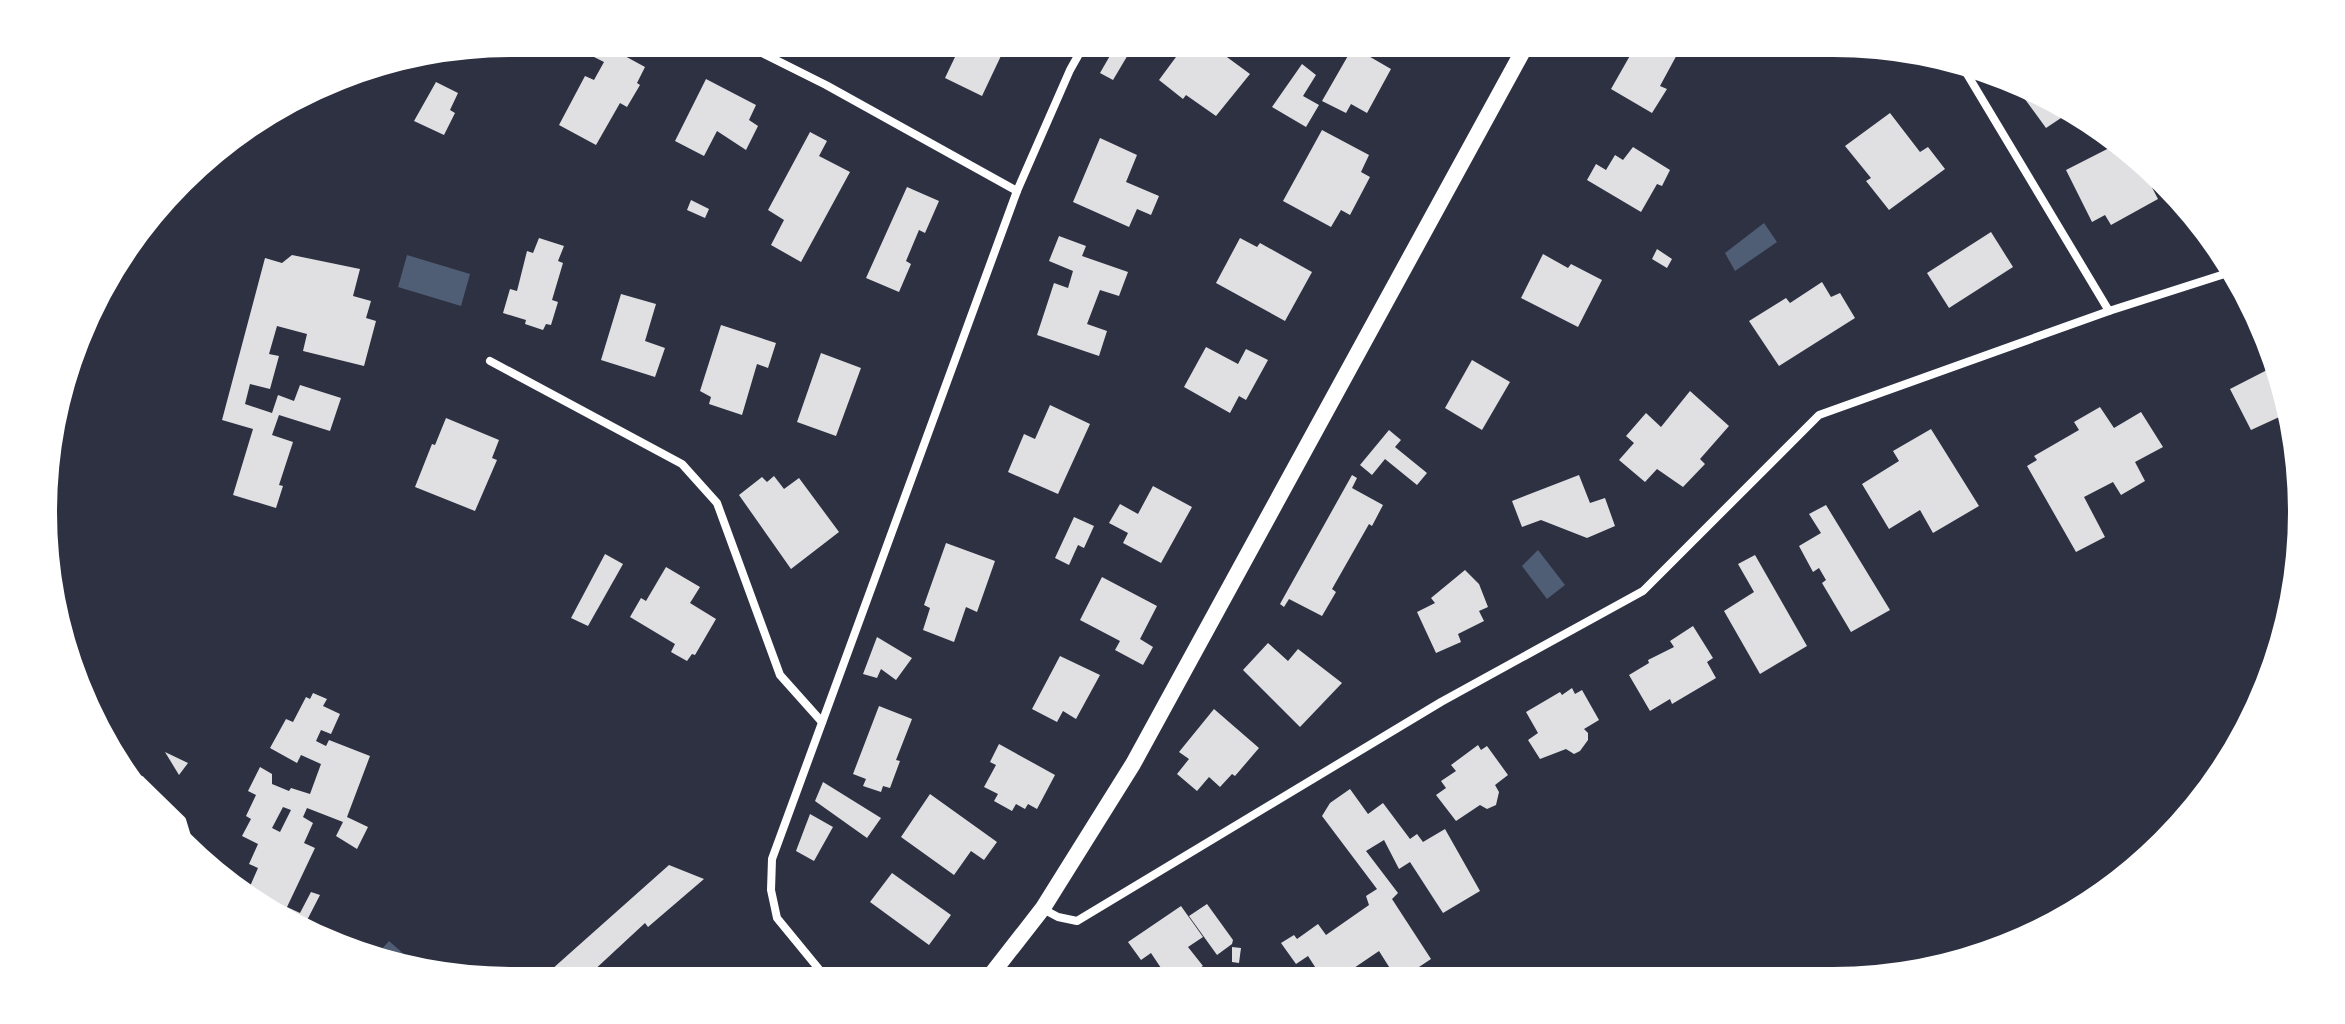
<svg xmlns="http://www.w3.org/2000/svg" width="2345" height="1024" viewBox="0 0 2345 1024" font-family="'Work Sans',sans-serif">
<rect width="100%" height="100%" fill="#2d3142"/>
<!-- water -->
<g fill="#4f5d75">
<polygon points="1764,223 1777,242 1735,271 1725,253"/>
<polygon points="407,255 470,274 461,306 398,287"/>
<polygon points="1538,550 1565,585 1547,599 1522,566"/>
<polygon points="389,941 423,971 378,964 373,959"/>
</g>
<!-- building -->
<g fill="#e0e0e3" fill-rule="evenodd">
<polygon points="595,38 618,38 612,49 645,67 637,83 640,85 627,107 620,103 596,145 559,125 585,76 594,80 604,62 586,53"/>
<polygon points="835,38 884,38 876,52 846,38 844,42"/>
<polygon points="964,38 1003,38 1008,41 982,96 945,78"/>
<polygon points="1190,38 1201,38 1250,74 1216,116 1186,95 1183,99 1159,80"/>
<polygon points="1396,38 1440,38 1430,56"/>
<polygon points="1640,38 1686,38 1660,86 1667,89 1652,113 1611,89"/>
<polygon points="1119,40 1132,48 1113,80 1100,73"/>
<polygon points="1353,47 1391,69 1367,113 1351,104 1346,113 1322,101"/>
<polygon points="1302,64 1316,75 1303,96 1319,105 1306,127 1272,107"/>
<polygon points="706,79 756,105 749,120 758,126 746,150 717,131 704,156 675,141"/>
<polygon points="436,82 458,93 450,110 455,113 444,135 414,121"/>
<polygon points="2021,84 2050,100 2070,112 2046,128 2016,87"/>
<polygon points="1890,113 1920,152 1928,147 1945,169 1889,210 1866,181 1871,178 1845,146"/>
<polygon points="1322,130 1369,155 1361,172 1370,177 1350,215 1341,210 1331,227 1283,201"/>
<polygon points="810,132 827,141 819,156 850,172 801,262 771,245 784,220 768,210"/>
<polygon points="1100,138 1137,155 1126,182 1159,196 1151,215 1137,209 1129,227 1073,202"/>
<polygon points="2121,142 2131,147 2158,199 2111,225 2105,215 2092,222 2066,170"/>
<polygon points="1633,147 1670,170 1662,186 1657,184 1641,212 1587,180 1596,164 1606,170 1615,155 1623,160"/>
<polygon points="907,187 939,201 925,233 919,230 906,261 911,264 899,292 866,278"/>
<polygon points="691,200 709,209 705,218 687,210"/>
<polygon points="1991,232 2013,267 1949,308 1927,273"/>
<polygon points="1059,236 1086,246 1082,256 1128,272 1119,296 1100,290 1087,324 1107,331 1099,356 1037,335 1054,283 1068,288 1073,271 1049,261"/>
<polygon points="539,238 564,246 558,261 563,263 552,300 558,302 551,325 546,324 543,330 525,324 526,320 503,313 510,289 517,291 527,251 533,253"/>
<polygon points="1240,238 1257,247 1260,243 1312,272 1285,321 1216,283"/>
<polygon points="1657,249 1672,259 1667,268 1652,259"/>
<polygon points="1543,254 1568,268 1571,264 1602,280 1578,327 1521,298"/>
<polygon points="292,255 360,269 353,296 371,301 366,318 376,321 364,366 303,351 307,334 277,326 269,354 279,356 270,389 250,384 245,404 272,413 278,395 294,401 300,385 341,398 330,431 279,415 272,435 293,442 279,485 283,486 276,508 233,495 253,429 222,420 265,258 282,263"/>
<polygon points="1822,282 1831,297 1840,293 1855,318 1779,366 1749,321 1786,298 1790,303"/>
<polygon points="621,294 656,304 645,341 665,348 655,377 601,360"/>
<polygon points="721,325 776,343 768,368 757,364 742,415 709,404 711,397 700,391"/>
<polygon points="2267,334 2288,413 2251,430 2230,389 2269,369 2255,339"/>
<polygon points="1206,347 1238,364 1246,349 1268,360 1246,400 1239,396 1230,413 1184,387"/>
<polygon points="821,353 861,368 836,436 797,422"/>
<polygon points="1472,360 1510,382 1482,430 1445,408"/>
<polygon points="1690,391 1729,426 1700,459 1705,464 1683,487 1657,469 1645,482 1619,460 1634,443 1626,436 1646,413 1661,427"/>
<polygon points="1050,405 1090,424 1058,494 1008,472 1024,434 1035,439"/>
<polygon points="2100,407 2114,428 2141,412 2163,447 2135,462 2145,481 2121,495 2113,482 2084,497 2105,537 2076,552 2027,466 2037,460 2034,456 2079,430 2074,422"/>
<polygon points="446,418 499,440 492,458 497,460 475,511 415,487 432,444 435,445"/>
<polygon points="1931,429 1979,506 1933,533 1920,510 1889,529 1862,484 1899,461 1893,451"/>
<polygon points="1389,430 1401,440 1395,447 1427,473 1417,485 1385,459 1372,475 1360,465"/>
<polygon points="1352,475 1357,478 1352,488 1383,505 1372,526 1369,524 1332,589 1336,592 1322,616 1289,599 1284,607 1280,604"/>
<polygon points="1579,475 1590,503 1605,498 1615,526 1587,538 1541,520 1522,527 1512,501"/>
<polygon points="774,476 784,489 799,478 839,532 791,569 739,495 762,477 767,482"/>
<polygon points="1153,486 1192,507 1161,563 1123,543 1128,533 1109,523 1120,504 1138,514"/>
<polygon points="1826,505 1890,610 1851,632 1822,583 1826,580 1819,568 1813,572 1799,546 1821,533 1809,514"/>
<polygon points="1074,517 1094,526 1084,548 1078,545 1069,565 1055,558"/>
<polygon points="946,543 995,561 977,612 966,607 954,642 923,630 930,608 924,605"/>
<polygon points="605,554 623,564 588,626 571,618"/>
<polygon points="1755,555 1807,646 1760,674 1724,611 1754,592 1738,564"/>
<polygon points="666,567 700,587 690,603 716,619 695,655 692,654 687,661 671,652 675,644 630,617 641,598 646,601"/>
<polygon points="1465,570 1479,584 1488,607 1479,611 1484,621 1458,634 1461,642 1436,653 1417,612 1435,603 1431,598"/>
<polygon points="1102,577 1157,606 1140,639 1153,647 1143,665 1115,650 1120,641 1080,620"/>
<polygon points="1693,626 1713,658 1707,662 1716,678 1672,704 1670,699 1650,711 1629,675 1649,663 1648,660 1674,647 1670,641"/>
<polygon points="877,637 912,658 896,680 881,669 877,678 863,674"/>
<polygon points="1268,643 1288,661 1298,649 1342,683 1300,727 1243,670"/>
<polygon points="1060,656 1100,675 1076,719 1063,711 1057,722 1032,709"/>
<polygon points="1572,688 1575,694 1582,690 1599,720 1584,729 1588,733 1588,740 1580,751 1574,754 1566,749 1540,759 1528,740 1538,733 1526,712 1560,692 1562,695"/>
<path d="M 313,693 L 327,699 L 323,706 L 340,714 L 331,734 L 321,730 L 316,741 L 326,746 L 329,740 L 370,756 L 347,817 L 368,827 L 357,849 L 336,836 L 343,822 L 307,808 L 303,817 L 313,823 L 304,843 L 315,848 L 287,907 L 300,913 L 311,892 L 320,895 L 303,928 L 257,902 L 260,897 L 248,891 L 258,868 L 249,864 L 258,844 L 242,836 L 251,819 L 246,816 L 256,795 L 248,791 L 260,767 L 272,774 L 272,784 L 289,791 L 291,788 L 310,794 L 321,764 L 301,755 L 297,763 L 270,748 L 286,719 L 293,722 L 306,697 L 310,699 ZM 283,807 L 291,810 L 280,832 L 272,828 Z"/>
<polygon points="879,706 912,719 896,760 900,761 890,788 883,786 881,792 863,786 866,779 853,774"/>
<polygon points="1214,709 1259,748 1235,776 1232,774 1220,787 1209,777 1197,791 1177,774 1189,759 1179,752"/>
<polygon points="999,744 1055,775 1037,809 1028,804 1025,809 1016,804 1012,811 994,801 998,794 984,787 996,765 990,762"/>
<polygon points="1478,745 1481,750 1487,746 1508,775 1495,785 1499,792 1496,805 1487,809 1480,805 1456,821 1436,795 1446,788 1441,781 1456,771 1451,765"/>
<polygon points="165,752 188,763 179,775"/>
<polygon points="823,782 881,818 867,838 815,801"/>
<polygon points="1350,789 1368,814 1383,803 1410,839 1417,834 1423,842 1445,829 1480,891 1443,913 1410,862 1399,869 1384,840 1366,851 1398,893 1392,899 1431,959 1398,981 1379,951 1351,970 1358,980 1352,983 1326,984 1308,956 1296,964 1281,943 1294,935 1297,939 1318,924 1326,935 1369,905 1366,896 1377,889 1322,816 1330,803"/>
<polygon points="930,794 997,842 984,860 971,851 954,875 901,837"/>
<polygon points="810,814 833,827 814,861 796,851"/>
<polygon points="669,865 704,879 648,927 645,923 577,986 533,986"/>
<polygon points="892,873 951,915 929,945 870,902"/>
<polygon points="1207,904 1233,940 1232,944 1217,955 1189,916"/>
<polygon points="1181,906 1203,937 1188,947 1203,966 1184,977 1174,975 1167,968 1163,971 1151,953 1141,960 1128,942"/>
<polygon points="1232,947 1241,948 1239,963 1232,962"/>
<polygon points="506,969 527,986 494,983"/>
</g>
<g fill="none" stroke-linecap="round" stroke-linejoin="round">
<!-- minor -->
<g stroke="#fff" stroke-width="8">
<polyline points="732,38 826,85 1017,191"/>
<polyline points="1958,59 2109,311"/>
<polyline points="490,361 682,464 717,503 780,675 822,722"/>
<polyline points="119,770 141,780 182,820 195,863"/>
<polyline points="1043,909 1058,917 1077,921 1441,702 1643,591 1819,415 2109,311 2234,271"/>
<polyline points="832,985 777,918 771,890 772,859 1017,191 1070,70 1088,38"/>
</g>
<!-- secondary -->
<polyline stroke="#fff" stroke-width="16" points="983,985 1043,908 1133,764 1530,38"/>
</g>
<!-- crop -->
<path d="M0 0H2345V1024H0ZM512 52H1833A460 460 0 0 1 2293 512V512A460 460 0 0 1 1833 972H512A460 460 0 0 1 52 512V512A460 460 0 0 1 512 52Z" fill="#fff" fill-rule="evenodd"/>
<path fill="none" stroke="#fff" stroke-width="10" d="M512 52H1833A460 460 0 0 1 2293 512V512A460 460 0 0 1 1833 972H512A460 460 0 0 1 52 512V512A460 460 0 0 1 512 52Z"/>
</svg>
